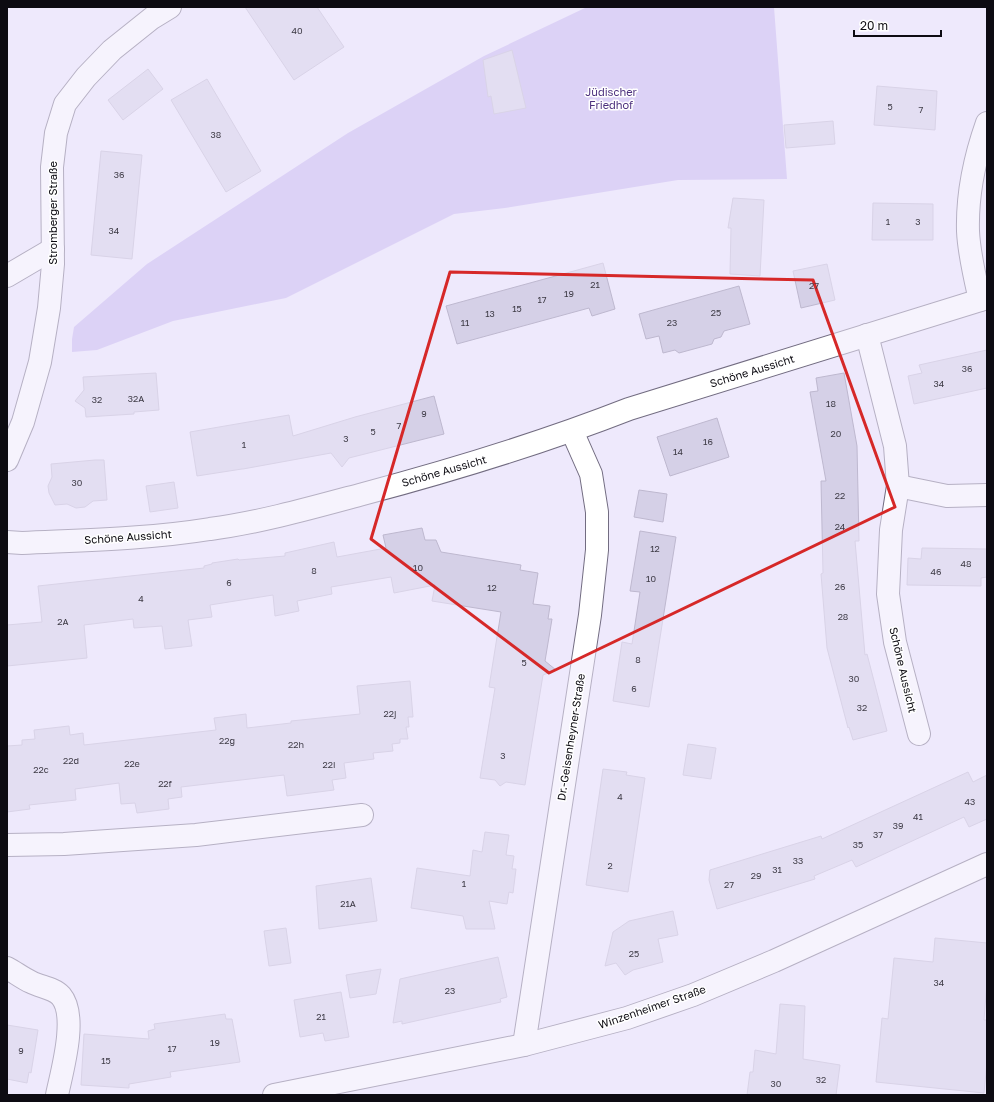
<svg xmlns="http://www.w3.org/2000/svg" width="994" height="1102" viewBox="0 0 994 1102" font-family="'Golos Text',sans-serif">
<rect width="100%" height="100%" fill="#eee9fc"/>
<!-- green -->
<polygon fill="#c6b6f0" points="587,7 774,7 787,179 678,180 505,208 454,214 286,298 173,321 97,350 72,352 72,339 74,327 147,264 348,133 484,56"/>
<!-- building -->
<g fill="#d5d0e7" stroke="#beb8cf">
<polygon points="245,7 317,7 344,47 294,80"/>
<polygon points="512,50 526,108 494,114 491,96 488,97 483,60"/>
<polygon points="148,69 163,89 123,120 108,100"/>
<polygon points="207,79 261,171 226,192 171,100"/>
<polygon points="877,86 937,91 935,130 874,125"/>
<polygon points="833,121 835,144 786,148 784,125"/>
<polygon points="101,151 142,155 132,259 91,255"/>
<polygon points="733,198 764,200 760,276 730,274 731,228 728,228"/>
<polygon points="873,203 933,204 933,240 872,240"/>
<polygon points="603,263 615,309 592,316 589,308 457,344 446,306"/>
<polygon points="827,264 835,300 801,308 793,271"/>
<polygon points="739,286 750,324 724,331 721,337 714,339 712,344 679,353 675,350 663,353 659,336 646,339 639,314"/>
<polygon points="987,350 987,388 914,404 908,376 922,373 919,365"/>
<polygon points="156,373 159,410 134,412 134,414 86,417 85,408 75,401 84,390 83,377"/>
<polygon points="844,373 857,446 859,541 855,541 865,655 867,654 887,731 853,740 849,727 848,728 827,648 821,574 823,573 821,481 826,481 810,392 818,391 816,378"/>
<polygon points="434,396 444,434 349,458 342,467 331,453 243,469 242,469 197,476 190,432 289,415 293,436 355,417"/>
<polygon points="717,418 729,457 670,476 657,437"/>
<polygon points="95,460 104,460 107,500 93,501 85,507 76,508 67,504 55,505 49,493 48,486 52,477 51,464"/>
<polygon points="174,482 178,508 150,512 146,486"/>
<polygon points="639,490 667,494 663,522 634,517"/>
<polygon points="422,528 425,540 436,540 441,552 521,565 520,570 538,573 533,604 550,606 548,619 552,619 545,661 556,670 543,675 525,785 506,782 500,786 495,780 480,778 495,688 489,687 501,612 432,601 435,585 394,593 391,577 331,587 332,594 297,601 299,611 275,616 273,595 210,605 212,617 188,620 192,646 165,649 162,626 134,628 133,619 84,625 87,658 7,666 7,625 42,622 38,586 204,568 204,566 212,564 212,563 238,559 239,560 285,556 285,553 334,542 337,557 386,548 383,535"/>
<polygon points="640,531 676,537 649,707 613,701 622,642 632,644 640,592 630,591"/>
<polygon points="922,548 987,549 987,577 981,578 981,586 907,585 908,558 921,559"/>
<polygon points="410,681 413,717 408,717 409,727 406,727 408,739 400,739 400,743 392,744 393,751 373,753 374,759 344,763 346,778 332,780 334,790 287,796 284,775 181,787 182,797 168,799 169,809 137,813 135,803 121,804 119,783 75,789 76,800 29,805 30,809 7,812 7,746 22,745 22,740 35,739 34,730 69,726 70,735 83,733 84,745 216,730 214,718 246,714 247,728 291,723 291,721 360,714 357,686"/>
<polygon points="688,744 716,748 711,779 683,775"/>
<polygon points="603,769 627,772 626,775 645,778 628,892 586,885"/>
<polygon points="968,772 973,782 987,775 987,819 969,827 964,817 856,867 852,860 814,876 815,879 717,909 709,880 710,870 821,836 822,839"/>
<polygon points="485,832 509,835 506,855 514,856 512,869 516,869 513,893 509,892 507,904 489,901 495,929 466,929 463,916 411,908 417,868 470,876 473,850 482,852"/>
<polygon points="371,878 377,921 319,929 316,886"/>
<polygon points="673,911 678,935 658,939 663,962 633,970 625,975 616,963 605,966 613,932 629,921"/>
<polygon points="286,928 291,963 269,966 264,931"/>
<polygon points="935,938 987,943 987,982 984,1020 987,1020 987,1062 984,1093 876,1082 882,1018 888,1019 894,958 933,962"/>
<polygon points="498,957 507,997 500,999 501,1002 402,1024 402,1021 393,1023 400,979"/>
<polygon points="381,969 376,994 350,998 346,975"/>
<polygon points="341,992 349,1037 325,1041 323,1033 300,1037 294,1000"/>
<polygon points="780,1004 805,1006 803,1059 840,1065 836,1095 747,1095 750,1072 753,1072 755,1050 776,1054"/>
<polygon points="225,1014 226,1019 232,1019 240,1062 170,1072 171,1077 129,1084 129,1088 81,1085 84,1034 149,1039 148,1031 155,1029 154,1024"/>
<polygon points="7,1025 38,1030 31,1073 29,1072 27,1083 7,1079"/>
</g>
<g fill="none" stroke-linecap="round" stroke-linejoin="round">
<defs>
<g id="minor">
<polyline points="7,276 53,249"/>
<path d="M 980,300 C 975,278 969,254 968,231 C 967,195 975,157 987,123"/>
<polyline points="867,335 895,446 898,486 891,530 888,594 895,642 919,734"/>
<polyline points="7,460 23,422 40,362 49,308 53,264 52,167 56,133 65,104 86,77 112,50 152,18 170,7"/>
<polyline points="898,486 947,496 987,495"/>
<path d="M 7,542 L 22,543 C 85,540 148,539 210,529 C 262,522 311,508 363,494 C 453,470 542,443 629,409 L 987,298"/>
<polyline points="7,845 64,844 196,835 362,815"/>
<path d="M 7,968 C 15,972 22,978 31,982 C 40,987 54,988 61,996 C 78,1016 62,1071 57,1095"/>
<polyline points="524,1045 590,615 597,550 597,512 591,474 572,431"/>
<polyline points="274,1095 524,1045 627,1018 693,995 774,961 987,864"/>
</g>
</defs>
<!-- minor casing -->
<use href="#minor" stroke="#726c81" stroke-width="24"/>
<!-- minor -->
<use href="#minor" stroke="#fff" stroke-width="22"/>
</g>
<!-- marked area -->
<path d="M0 0H994V1102H0ZM 450,272 L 813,280 L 895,507 L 549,673 L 371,539 Z" fill="#eee9fc" fill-opacity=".55" fill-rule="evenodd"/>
<path fill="none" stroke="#d62828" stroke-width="3" stroke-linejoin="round" d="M 450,272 L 813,280 L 895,507 L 549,673 L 371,539 Z"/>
<g text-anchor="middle" stroke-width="3" stroke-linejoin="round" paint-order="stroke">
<!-- number labels -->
<g font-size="9" fill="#3f3c47">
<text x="297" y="34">40</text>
<text x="890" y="110">5</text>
<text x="921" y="113">7</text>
<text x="216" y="138">38</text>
<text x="119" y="178">36</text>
<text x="888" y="225">1</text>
<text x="918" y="225">3</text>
<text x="114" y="234">34</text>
<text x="595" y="288">21</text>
<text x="814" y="289">27</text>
<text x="569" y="297">19</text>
<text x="542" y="303">17</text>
<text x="517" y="312">15</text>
<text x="716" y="316">25</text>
<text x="490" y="317">13</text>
<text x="465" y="326">11</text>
<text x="672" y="326">23</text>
<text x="967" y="372">36</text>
<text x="939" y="387">34</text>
<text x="136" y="402">32A</text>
<text x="97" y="403">32</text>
<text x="831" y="407">18</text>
<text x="424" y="417">9</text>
<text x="399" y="429">7</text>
<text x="373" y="435">5</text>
<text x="836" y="437">20</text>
<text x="346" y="442">3</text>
<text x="708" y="445">16</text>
<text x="244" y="448">1</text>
<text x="678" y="455">14</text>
<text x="77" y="486">30</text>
<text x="840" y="499">22</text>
<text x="840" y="530">24</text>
<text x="655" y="552">12</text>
<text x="966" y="567">48</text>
<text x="418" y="571">10</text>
<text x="314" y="574">8</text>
<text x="936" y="575">46</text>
<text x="651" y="582">10</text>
<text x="229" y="586">6</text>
<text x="840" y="590">26</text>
<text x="492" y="591">12</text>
<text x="141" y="602">4</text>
<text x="843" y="620">28</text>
<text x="63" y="625">2A</text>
<text x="638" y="663">8</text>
<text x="524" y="666">5</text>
<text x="854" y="682">30</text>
<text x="634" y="692">6</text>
<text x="862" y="711">32</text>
<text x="390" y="717">22j</text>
<text x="227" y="744">22g</text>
<text x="296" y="748">22h</text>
<text x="503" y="759">3</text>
<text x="71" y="764">22d</text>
<text x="132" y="767">22e</text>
<text x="329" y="768">22i</text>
<text x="41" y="773">22c</text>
<text x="165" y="787">22f</text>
<text x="620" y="800">4</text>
<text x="970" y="805">43</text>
<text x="918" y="820">41</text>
<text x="898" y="829">39</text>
<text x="878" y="838">37</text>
<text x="858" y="848">35</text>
<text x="798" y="864">33</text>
<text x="610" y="869">2</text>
<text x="777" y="873">31</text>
<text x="756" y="879">29</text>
<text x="464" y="887">1</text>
<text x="729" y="888">27</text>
<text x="348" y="907">21A</text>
<text x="634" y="957">25</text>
<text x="939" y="986">34</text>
<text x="450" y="994">23</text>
<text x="321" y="1020">21</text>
<text x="215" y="1046">19</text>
<text x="172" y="1052">17</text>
<text x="21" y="1054">9</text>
<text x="106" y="1064">15</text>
<text x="821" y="1083">32</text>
<text x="776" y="1087">30</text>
</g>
<!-- park labels -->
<g font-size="11" fill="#4d317e" stroke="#fff">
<text x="611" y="96">Jüdischer<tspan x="611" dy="13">Friedhof</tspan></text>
</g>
<!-- street labels -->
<g font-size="11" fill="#0d0b12" stroke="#fff">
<text transform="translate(53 213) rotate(-90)" y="4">Stromberger Straße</text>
<text transform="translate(752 371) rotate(-17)" y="4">Schöne Aussicht</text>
<text transform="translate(444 471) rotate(-16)" y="4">Schöne Aussicht</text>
<text transform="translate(128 537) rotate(-4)" y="4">Schöne Aussicht</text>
<text transform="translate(903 670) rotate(77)" y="4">Schöne Aussicht</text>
<text transform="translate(571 737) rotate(-81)" y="4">Dr.-Geisenheyner-Straße</text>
<text transform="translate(652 1007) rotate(-19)" y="4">Winzenheimer Straße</text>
</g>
</g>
<!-- border -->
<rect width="994" height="1102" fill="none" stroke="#0d0b12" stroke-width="16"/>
<!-- scale -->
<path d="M854 30v6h87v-6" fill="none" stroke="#0d0b12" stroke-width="2"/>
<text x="860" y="30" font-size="12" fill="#0d0b12" stroke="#ffffff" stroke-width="3" paint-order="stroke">20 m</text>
</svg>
